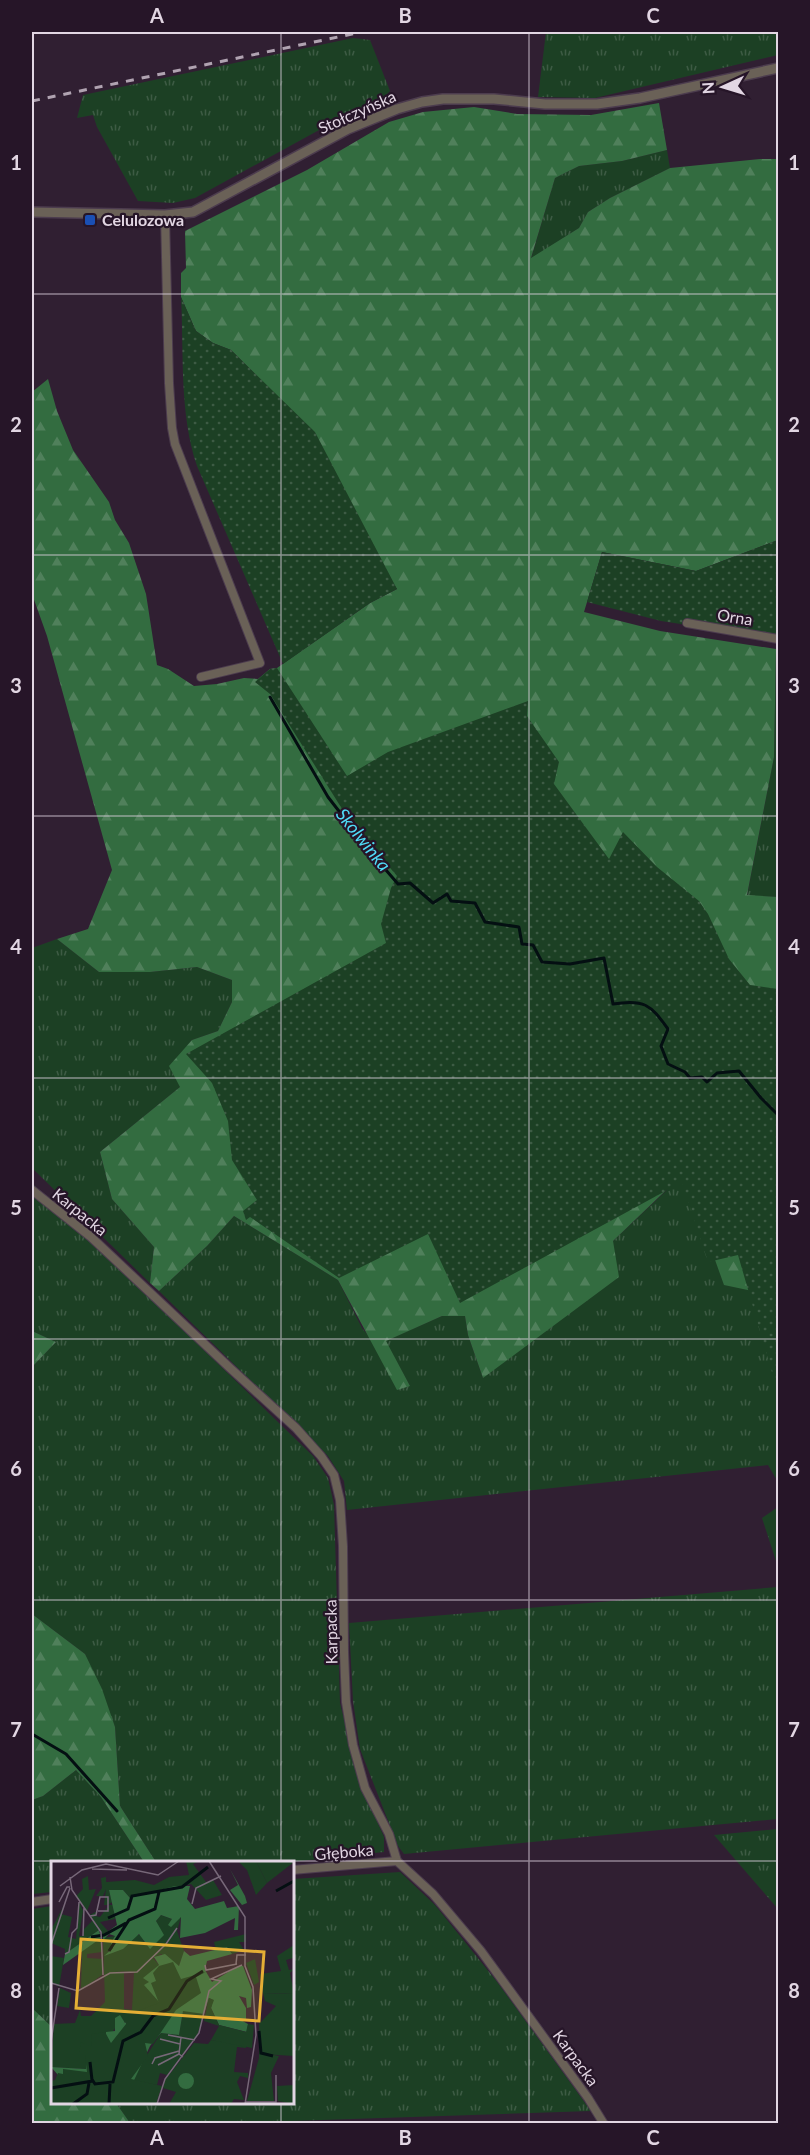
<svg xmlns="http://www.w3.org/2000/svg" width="810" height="2155" viewBox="0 0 810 2155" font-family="Lato,sans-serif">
<defs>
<pattern id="grass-tufts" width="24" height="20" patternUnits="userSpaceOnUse" patternTransform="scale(1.5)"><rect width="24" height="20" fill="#1c4024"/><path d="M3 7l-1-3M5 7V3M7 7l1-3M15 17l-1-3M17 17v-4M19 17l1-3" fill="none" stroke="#3d5b44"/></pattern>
<pattern id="forest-firs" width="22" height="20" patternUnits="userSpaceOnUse" patternTransform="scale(1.5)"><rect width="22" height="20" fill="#336c40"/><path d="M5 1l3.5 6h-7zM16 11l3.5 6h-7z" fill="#50805b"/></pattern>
<pattern id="park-dots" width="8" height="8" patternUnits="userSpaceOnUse" patternTransform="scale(1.5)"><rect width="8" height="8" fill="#1c4024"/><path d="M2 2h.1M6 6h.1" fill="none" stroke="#3d5b44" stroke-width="1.8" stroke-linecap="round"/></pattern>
</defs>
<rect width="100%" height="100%" fill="#301f32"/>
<!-- grass -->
<g fill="url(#grass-tufts)">
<polygon points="546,32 778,32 778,55 595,98 538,97"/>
<polygon points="353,38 370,40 390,91 383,98 352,112 195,198 173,203 138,201 97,127 93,115 77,118 83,95"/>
<polygon points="667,150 670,168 610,198 588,212 579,228 531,259 555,178 579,166 622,161"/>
<polygon points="776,649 778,650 778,897 747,896 774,757"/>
<polygon points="57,939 99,972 150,972 197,967 232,980 232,1002 218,1031 192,1040 180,1087 100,1152 112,1199 154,1247 150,1283 32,1168 32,948"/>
<polygon points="685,1173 778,1276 778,1482 768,1465 347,1510 344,1481 328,1456 159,1291 207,1246 234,1216 338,1280 362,1328 410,1386 385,1341 442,1316 465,1316 468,1335 483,1378 613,1241"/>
<polygon points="32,1183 313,1456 328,1478 334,1505 340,1703 359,1779 384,1837 384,1852 291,1862 156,1862 120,1806 115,1727 85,1654 32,1614 32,1367 56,1342 32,1331"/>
<polygon points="778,1507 778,1567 762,1518"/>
<polygon points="778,1587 778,1819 404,1854 398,1846 360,1749 353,1701 349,1623"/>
<polygon points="76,1770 101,1797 144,1862 52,1862 52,1892 32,1894 32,1800 43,1796"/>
<polygon points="778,1829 778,1909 714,1835"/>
<polygon points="400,1872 435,1905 498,1983 591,2111 233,2123 130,2123 116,2103 292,2102 293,1879"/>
<polygon points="52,1906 52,2027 32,2008 32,1909"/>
</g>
<!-- forest -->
<g fill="url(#forest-firs)">
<polygon points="659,103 667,150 622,161 579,166 555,178 531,258 579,228 588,212 610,198 670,168 760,159 778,159 778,540 696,571 602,552 584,612 660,631 776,649 774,757 747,895 778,897 778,1276 762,1293 724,1285 684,1173 613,1241 619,1277 483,1378 468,1335 465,1316 442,1316 386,1341 410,1386 397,1390 338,1280 234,1216 207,1246 159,1291 150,1283 154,1247 112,1199 100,1152 180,1087 169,1066 192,1040 218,1031 232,1002 232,980 197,967 150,972 99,972 57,939 88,929 112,870 47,636 32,594 32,392 48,379 57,411 73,450 109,502 115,520 129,543 146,594 157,665 168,669 194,686 217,684 244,678 258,679 270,669 277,668 370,603 397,589 256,375 231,350 213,343 196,331 181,297 181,273 186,268 185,231 307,170 389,122 423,112 474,107 517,114 591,115"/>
<polygon points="32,1331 56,1342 32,1367"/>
<polygon points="32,1614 85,1654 102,1689 115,1727 120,1806 156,1862 144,1862 101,1797 76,1770 43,1796 32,1800"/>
<polygon points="32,2008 52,2027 52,2102 116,2103 130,2123 32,2123"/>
</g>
<!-- park -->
<g fill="url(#park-dots)">
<path d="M 181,297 L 196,331 L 213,343 L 231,350 L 315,432 L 397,589 L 370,603 L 283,664 L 197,466 C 179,413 184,353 181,297 Z"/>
<polygon points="778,540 778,639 661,621 587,602 602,552 696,571"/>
<polygon points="277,668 347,776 388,752 528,701 527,716 559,762 554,784 609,859 623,832 657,867 699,901 708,914 729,959 750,985 778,989 778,1393 738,1255 708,1262 682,1182 460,1303 428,1234 339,1278 250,1217 246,1220 243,1211 257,1200 232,1160 228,1121 212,1083 186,1054 386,943 381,924 391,888 397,876 349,820 270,694 255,682 270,669"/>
</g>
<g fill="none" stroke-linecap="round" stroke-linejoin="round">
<!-- stream -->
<g stroke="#040f12" stroke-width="3">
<path d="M 270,697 L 328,797 L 373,855 L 398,884 L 410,883 L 433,903 L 447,894 L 451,901 L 475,903 L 485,922 L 519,927 L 522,944 L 533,945 L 542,962 L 570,964 L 604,958 L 613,1004 C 644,999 650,1004 668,1029 L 661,1046 L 668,1064 L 685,1072 L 690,1078 L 702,1077 L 707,1082 L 717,1073 L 739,1071 L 761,1098 L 778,1115"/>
<polyline points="32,1734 66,1754 117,1811"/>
</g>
<defs>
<g id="minor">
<polyline points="165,215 169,383 172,428 175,444 260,663 201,677"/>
<polyline points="687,623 778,639"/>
<polyline points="32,1190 91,1237 230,1368 296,1428 321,1456 334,1475 340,1500 343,1546 344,1652 346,1702 353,1745 365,1788 389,1834 397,1861 433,1894 481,1951 588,2098 604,2124"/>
<polyline points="292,1870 397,1861"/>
<polyline points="32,1902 52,1899"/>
</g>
<polyline id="tertiary" points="32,212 165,215 193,212 348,129 397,109 422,102 443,99 494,99 545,104 597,104 640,98 778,68"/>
</defs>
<!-- minor casing -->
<use href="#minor" stroke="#4c3c4e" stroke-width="10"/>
<!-- tertiary casing -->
<use href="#tertiary" stroke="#4c3c4e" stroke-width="12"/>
<!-- minor -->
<use href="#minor" stroke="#6a6157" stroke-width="8"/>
<!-- tertiary -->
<use href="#tertiary" stroke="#6a6157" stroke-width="9"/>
<!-- rail -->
<polyline stroke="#b0a3b1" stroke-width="3" stroke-dasharray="8 8" stroke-linecap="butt" points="32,101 362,32"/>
</g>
<!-- grid -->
<path fill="none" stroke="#e2d6e3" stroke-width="1.5" stroke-opacity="0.55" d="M 281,32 L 281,1862M 529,32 L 529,2124M 32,294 L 778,294M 32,555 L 778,555M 32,816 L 778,816M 32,1078 L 778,1078M 32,1339 L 778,1339M 32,1600 L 778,1600M 32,1861 L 778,1861M 281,2102 L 281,2124"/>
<!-- markers -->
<rect fill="#1a4fb4" stroke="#261528" stroke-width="2" x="84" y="214" width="12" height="12" rx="3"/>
<g text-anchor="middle" stroke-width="4.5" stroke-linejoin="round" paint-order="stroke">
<!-- street labels -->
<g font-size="16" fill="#e2d6e3" stroke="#261528">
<text transform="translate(357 112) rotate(-24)" y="6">Stołczyńska</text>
<text transform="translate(735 617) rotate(9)" y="6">Orna</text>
<text transform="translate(80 1212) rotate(39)" y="6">Karpacka</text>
<text transform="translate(331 1632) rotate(-91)" y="6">Karpacka</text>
<text transform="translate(344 1852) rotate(-5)" y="6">Głęboka</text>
<text transform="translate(576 2058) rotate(54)" y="6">Karpacka</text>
</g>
<!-- poi labels -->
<g font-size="16" font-weight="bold" fill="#e2d6e3" stroke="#261528" text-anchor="start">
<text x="102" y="226">Celulozowa</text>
</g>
<!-- water labels -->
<g font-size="18" font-style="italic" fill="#4fdbf7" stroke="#261528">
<text transform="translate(363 840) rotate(51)" y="6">Skolwinka</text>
</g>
</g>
<!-- overview -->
<g transform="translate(51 1861)">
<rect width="243" height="243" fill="#301f32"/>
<path d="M 135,0 L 148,0 L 142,3 L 155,21 L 162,19 L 171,34 L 155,39 L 140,23 L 79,37 L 72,29 L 58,29 L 61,41 L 57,44 L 53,44 L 55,28 L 52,35 L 45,35 L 51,27 L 50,17 L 55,16 L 55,21 L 84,19 L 103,24 L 118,16 L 138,14 ZM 205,0 L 243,0 L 243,1 L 216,22 ZM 37,15 L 38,29 L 45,28 L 36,50 L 25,35 L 32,28 L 31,18 ZM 28,41 L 32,50 L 28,75 L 32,75 L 33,68 L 42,59 L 48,69 L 14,93 L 14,88 L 0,82 L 0,69 L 13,44 L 10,53 L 21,56 L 17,76 L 25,78 ZM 58,44 L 62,44 L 64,58 L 49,61 L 57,70 L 52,74 L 39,54 L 46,50 L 44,55 L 49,56 ZM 110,54 L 123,59 L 130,56 L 126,70 L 133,90 L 128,105 L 110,93 L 102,97 L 108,104 L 97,116 L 109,142 L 99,153 L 75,162 L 70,159 L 35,208 L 0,206 L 3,163 L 24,162 L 29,149 L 30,155 L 40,155 L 54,141 L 52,77 L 64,75 L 62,87 L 56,91 L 72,88 L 84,74 L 90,74 L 95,84 L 102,81 L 111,75 L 105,60 ZM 64,110 L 83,111 L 81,149 L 73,148 L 73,111 ZM 195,73 L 195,81 L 188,81 L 193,89 L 181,93 L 176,86 L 165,89 L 163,81 ZM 47,77 L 50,77 L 51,91 L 36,93 L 36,97 L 52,98 L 51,114 L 30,129 L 31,90 ZM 243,84 L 243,103 L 242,97 L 235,99 L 238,109 L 243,108 L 239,112 L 243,133 L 212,132 L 209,113 L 230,110 L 226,95 ZM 0,95 L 13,97 L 8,126 L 0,121 ZM 204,98 L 208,121 L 203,124 L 195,102 ZM 9,127 L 20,132 L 18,147 L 6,145 ZM 132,149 L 153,153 L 146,175 L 116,214 L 109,212 L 106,224 L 80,219 L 110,172 L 128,174 ZM 208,157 L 210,192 L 228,195 L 220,212 L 223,240 L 196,240 L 208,197 ZM 160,179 L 195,183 L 195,187 L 186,186 L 183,211 L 197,212 L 197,217 L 189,215 L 186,221 L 193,239 L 183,238 L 180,243 L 118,243 L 125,231 L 112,227 L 114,219 L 143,182 L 157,183 ZM 243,224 L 243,243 L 227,240 L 226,225 Z" fill="#1c4024" fill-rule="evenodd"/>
<path d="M 179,8 L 194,35 L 196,42 L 191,44 L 179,29 L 187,24 ZM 124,25 L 139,25 L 136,38 L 144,48 L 173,40 L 176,47 L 188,45 L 187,69 L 183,69 L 184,57 L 154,72 L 129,77 L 130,56 L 120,66 L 117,64 L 121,58 L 110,54 L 105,60 L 113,74 L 99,88 L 88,73 L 72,88 L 53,95 L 62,87 L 60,82 L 64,75 L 58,73 L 52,79 L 52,74 L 66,64 L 58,29 L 72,29 L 79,37 ZM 48,69 L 50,77 L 12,104 L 14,93 ZM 176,86 L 181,93 L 156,100 L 154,109 L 161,121 L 187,105 L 192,105 L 201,129 L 200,146 L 196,147 L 195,137 L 188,135 L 195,147 L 195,159 L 190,159 L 197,163 L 196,171 L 168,164 L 160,147 L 162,139 L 158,137 L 153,153 L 132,150 L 128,174 L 110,172 L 99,185 L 72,243 L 53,243 L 50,234 L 28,241 L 5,221 L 7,214 L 0,206 L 35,208 L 36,199 L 55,178 L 55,171 L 64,170 L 64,157 L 69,154 L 74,162 L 109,142 L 93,124 L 98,121 L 92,117 L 108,104 L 103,96 L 114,93 L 128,105 L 133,90 L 139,95 ZM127 220a8 8 0 1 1 16 0a8 8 0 1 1-16 0Z" fill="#336c40"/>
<path d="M 212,132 L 243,133 L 243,195 L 210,193 L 208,163 L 225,145 L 214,140 Z" fill="#1c4024"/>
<path d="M 122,101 L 130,118 L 155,111 L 145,116 L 150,132 L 125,149 L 102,183 L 94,182 L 97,195 L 80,218 L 111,225 L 105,243 L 0,243 L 0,220 L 4,219 L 7,212 L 12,213 L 12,208 L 36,211 L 34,194 L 28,191 L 30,181 L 40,186 L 41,173 L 54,171 L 60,182 L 75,163 L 75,154 L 108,142 L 100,122 L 105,120 L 102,112 L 108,105 ZM 158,137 L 163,139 L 160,147 L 168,164 L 195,171 L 197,163 L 203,164 L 201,187 L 160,179 L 168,165 L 153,160 Z" fill="#1c4024"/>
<path d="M 187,0 L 205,0 L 216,22 L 205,34 L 196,9 Z" fill="#1c4024"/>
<path fill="none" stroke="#040f12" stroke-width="3" d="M 225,30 L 243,20M 57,57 L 77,48 L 81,35 L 131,26 L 157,6M 40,76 L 53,74 L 75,62M 58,90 L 78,59 L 104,48 L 108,31M 208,170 L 210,192 L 222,195M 39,201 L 41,219M 0,227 L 42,220 L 44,223 L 62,221 L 72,180 L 90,171 L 102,155 L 118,148 L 136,120 L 152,110M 22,243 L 36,233 L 38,222M 58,243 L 59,223"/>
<path fill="none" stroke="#776879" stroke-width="1.5" d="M 158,0 L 194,56 L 194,105 L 202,126 L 205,174 L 194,243M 41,8 L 76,9M 19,16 L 21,29 L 50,71 L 52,114M 9,25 L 31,9 L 55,3 L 107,14 L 128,0M 8,41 L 16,26 L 19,26M 141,43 L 145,27 L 170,15M 39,55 L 45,54 L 49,36 L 57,36 L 57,50 L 47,50M 32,75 L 33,47M 0,84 L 19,27M 14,93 L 18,91 L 21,72 L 26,67 L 28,41M 185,103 L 186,94 L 195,94M 154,104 L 155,109 L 186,103M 0,122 L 27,130 L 59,112 L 86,111 L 115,83 L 126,67M 117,174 L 144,179M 130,176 L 128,193 L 132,196M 109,178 L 129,183M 0,181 L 8,127M 101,203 L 104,197 L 128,190M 107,204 L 128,193M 194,241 L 225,241 L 225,214M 106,243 L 114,218 L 148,172 L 158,130 L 170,120 L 160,118 L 191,104"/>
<path fill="#e4ae35" fill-opacity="0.15" stroke="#e4ae35" stroke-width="3" d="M 30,78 L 213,91 L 208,160 L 25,147 Z"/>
<rect width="243" height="243" fill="none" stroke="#e2d6e3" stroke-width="3"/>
</g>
<!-- border -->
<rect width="810" height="2155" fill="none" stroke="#261528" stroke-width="66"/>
<!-- north arrow -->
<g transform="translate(723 87) rotate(266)" stroke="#261528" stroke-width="4.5" paint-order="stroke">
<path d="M0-4.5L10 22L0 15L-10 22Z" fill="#e2d6e3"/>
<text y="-9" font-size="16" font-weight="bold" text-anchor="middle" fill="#e2d6e3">N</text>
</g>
<rect x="33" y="33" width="744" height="2089" fill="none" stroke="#e2d6e3" stroke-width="2"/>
<g font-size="20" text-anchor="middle" font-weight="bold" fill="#e2d6e3">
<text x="157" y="23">A</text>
<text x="405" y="23">B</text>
<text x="653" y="23">C</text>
<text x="16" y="170">1</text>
<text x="794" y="170">1</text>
<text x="16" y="432">2</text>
<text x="794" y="432">2</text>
<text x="16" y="693">3</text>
<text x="794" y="693">3</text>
<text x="16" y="954">4</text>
<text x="794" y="954">4</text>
<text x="16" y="1215">5</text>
<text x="794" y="1215">5</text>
<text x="16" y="1476">6</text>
<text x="794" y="1476">6</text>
<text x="16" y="1737">7</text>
<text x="794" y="1737">7</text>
<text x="16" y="1998">8</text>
<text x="794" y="1998">8</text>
<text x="157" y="2145">A</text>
<text x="405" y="2145">B</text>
<text x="653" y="2145">C</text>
</g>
</svg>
